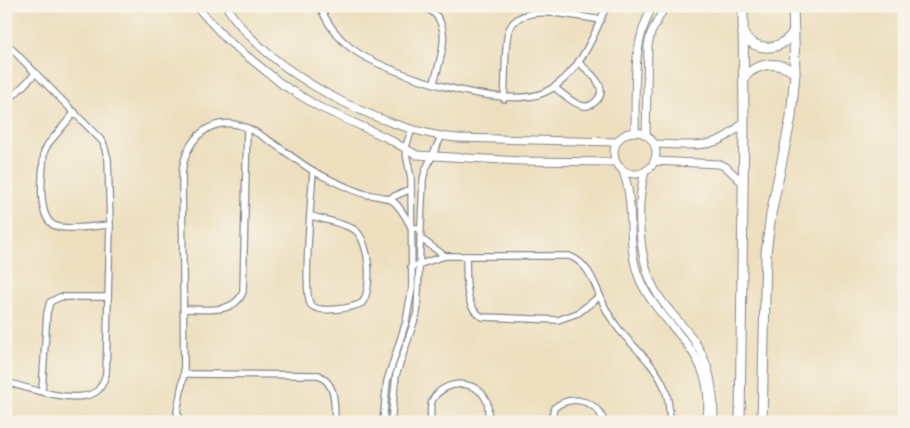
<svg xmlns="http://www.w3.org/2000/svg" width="910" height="428" viewBox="0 0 910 428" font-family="'IM FELL Great Primer',serif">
<rect width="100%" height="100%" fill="#f7f3e8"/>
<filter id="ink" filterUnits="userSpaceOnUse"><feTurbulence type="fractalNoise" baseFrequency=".02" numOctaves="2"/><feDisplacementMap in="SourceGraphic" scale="10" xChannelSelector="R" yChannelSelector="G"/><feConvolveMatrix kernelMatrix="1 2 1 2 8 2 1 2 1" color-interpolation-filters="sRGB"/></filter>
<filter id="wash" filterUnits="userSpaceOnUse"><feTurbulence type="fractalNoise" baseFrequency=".0096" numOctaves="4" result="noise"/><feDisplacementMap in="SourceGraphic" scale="20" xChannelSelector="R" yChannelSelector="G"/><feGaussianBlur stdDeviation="1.12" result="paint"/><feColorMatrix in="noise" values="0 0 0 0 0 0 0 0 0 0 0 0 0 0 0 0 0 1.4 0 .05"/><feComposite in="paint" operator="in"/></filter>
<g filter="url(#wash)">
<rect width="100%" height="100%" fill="#eddfbe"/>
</g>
<g filter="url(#ink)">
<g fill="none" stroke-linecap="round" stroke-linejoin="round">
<defs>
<g id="minor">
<path d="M 320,6 C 327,24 336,36 351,48 C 384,74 504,110 543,93 C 576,79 594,38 606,6"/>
<path d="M 422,6 C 456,19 441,57 434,82"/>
<path d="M 6,43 L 103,142 L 108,159 L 110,225 L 106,374 C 104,380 101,390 94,393 C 74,404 27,388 6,382"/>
<path d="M 554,87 C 562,93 571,102 580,105 C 585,107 591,106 595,102 C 612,88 588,71 578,62"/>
<path d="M 504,99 C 506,78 504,52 508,33 C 516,0 574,16 601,20"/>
<polyline points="6,103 36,73"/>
<path d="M 75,112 L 48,144 L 44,152 C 43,170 34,223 59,227 C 74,230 94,226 110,225"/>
<polyline points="388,199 411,189"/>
<path d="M 311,216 C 322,219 346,224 355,230 C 370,241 373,289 362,303 C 352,308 320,314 311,305 C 302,296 312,189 313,171"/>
<polyline points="420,238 445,256"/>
<path d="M 466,256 C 467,274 463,309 483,317 L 558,320 L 578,313 L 600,296"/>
<path d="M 411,267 L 445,256 L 569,256 C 592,264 596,291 607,311 C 621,339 650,356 663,384 C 669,396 669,409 670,422"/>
<path d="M 184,309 C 204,309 234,315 243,292 L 247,128"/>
<path d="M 184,374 L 319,375 C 337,386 334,403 335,422"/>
<polyline points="42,391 47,313 50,302 60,297 108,297"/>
<path d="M 181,422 L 177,412 L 184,374 L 182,174 C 185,139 211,113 247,128 C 269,137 294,160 315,172 C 331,180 348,189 365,194 C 374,196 386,196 394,202 C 402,209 406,218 411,227 L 420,229"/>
<polyline points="383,422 387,381 406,322 412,288 411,178 405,149 412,129"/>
<polyline points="391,422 396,375 417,313 423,180 425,171 441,137"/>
<path d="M 431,422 C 431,414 429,406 433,399 C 445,379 479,379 487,402 C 489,408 488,416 488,422"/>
<path d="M 551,422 L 554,408 C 572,394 597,400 604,422"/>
</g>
<g id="tertiary">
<polyline points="196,6 227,40 283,85 319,107 385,137 417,155 521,161 616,162"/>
<path d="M 226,6 C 266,72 381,131 457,138 L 616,142"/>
<path d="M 635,132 C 636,90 631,43 653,6"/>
<circle cx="635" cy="153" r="21"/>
<polyline points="646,135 648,45 651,33 665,6"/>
<path d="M 654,144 C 693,144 714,153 744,122"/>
<polyline points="654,161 719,164 726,167 743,183"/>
<path d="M 622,169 C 637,204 625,243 639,278 C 654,315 692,338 704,376 C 709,391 708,407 707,422"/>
<path d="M 645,171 C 636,205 638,259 655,290 C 665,309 681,322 693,339 C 711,364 714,391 714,422"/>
</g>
<g id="primary">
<path d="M 743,34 C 757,53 782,51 794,31"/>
<path d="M 743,78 C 758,62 778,60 795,73"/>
<polyline points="740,422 744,122 743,6"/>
<polyline points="762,422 766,253 771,214 791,117 795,73 793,6"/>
</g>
</defs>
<!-- minor casing -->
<use href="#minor" stroke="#84878e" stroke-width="8"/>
<!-- tertiary casing -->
<use href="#tertiary" stroke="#84878e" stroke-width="9"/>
<!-- primary casing -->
<use href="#primary" stroke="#84878e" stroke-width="11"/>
<!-- minor -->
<use href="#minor" stroke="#fff" stroke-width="5.5"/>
<!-- tertiary -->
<use href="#tertiary" stroke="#fff" stroke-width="7"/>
<!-- primary -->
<use href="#primary" stroke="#fff" stroke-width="9"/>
</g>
</g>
<!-- margin -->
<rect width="910" height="428" fill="none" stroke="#f7f3e8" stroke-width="25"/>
</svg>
